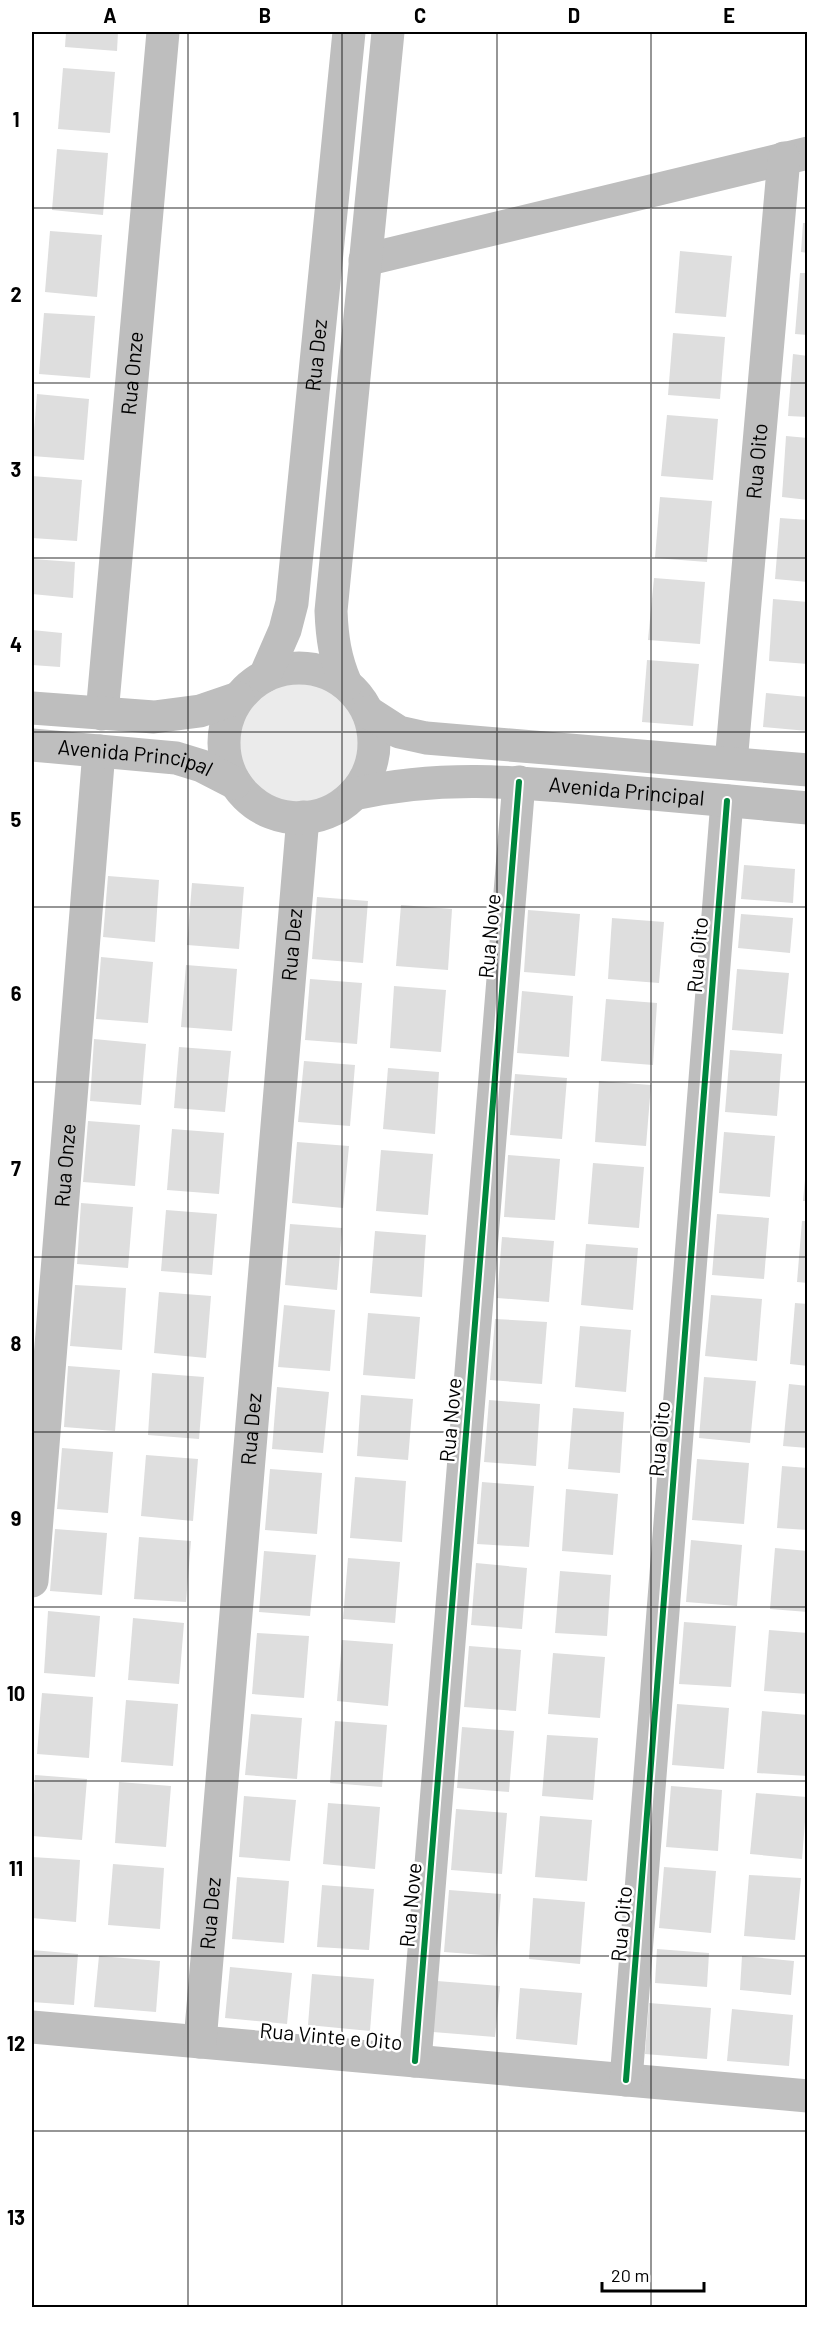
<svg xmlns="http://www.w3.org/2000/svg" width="839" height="2339" viewBox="0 0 839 2339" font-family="Barlow,sans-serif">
<rect width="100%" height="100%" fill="#fff"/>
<!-- green -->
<circle fill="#ebebeb" cx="297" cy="743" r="62"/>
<!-- building -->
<g fill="#dedede">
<polygon points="66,32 118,32 117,51 65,47"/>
<polygon points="63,68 115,72 110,133 58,129"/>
<polygon points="57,149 108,153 103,215 52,210"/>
<polygon points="803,223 808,223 808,253 801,252"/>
<polygon points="50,231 102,235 97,297 45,292"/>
<polygon points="680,251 732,256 726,317 675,313"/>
<polygon points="800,273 808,273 808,335 795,334"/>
<polygon points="44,313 95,316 90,378 39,374"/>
<polygon points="673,333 725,337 720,399 668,395"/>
<polygon points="793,354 808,356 808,417 788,416"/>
<polygon points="37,394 89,399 84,460 32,456"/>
<polygon points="667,415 718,419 713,480 661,476"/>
<polygon points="786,436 808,438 808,500 782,497"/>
<polygon points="32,476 82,480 77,541 32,538"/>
<polygon points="660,497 712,501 707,562 655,558"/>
<polygon points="780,518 808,520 808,582 775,579"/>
<polygon points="32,559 75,562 73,598 32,594"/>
<polygon points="654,578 705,582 700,644 648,640"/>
<polygon points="773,599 808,602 808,664 769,661"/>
<polygon points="32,630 62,633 60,667 32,665"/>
<polygon points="647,660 699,664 693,726 642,722"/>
<polygon points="766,693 808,697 808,731 763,727"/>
<polygon points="744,865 795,869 793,903 741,899"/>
<polygon points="108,876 159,880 155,942 103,937"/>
<polygon points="192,883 244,887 239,949 187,945"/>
<polygon points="317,897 368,901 363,963 312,959"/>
<polygon points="401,905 452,909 448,970 396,966"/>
<polygon points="528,910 580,914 575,976 524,972"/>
<polygon points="741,914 793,918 790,953 738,948"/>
<polygon points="612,918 664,922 659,983 608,979"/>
<polygon points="101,957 153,962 148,1023 96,1019"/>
<polygon points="186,965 237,969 232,1031 181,1027"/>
<polygon points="737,969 789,973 783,1034 732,1030"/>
<polygon points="310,979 362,983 357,1044 305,1040"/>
<polygon points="394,986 446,990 441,1052 390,1048"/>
<polygon points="522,991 573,996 569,1057 517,1053"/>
<polygon points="606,999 657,1003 653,1065 601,1061"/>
<polygon points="94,1039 146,1044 141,1105 90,1101"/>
<polygon points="179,1047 231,1051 225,1112 174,1108"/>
<polygon points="730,1050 782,1054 777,1116 725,1112"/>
<polygon points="304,1061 355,1065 350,1126 298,1122"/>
<polygon points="388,1068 439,1072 435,1134 383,1129"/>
<polygon points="515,1074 567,1078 562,1139 510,1135"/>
<polygon points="599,1081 651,1085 646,1146 595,1142"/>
<polygon points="88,1121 140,1125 135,1186 83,1182"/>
<polygon points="172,1129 224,1133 219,1194 167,1190"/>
<polygon points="724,1132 775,1136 770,1197 719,1193"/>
<polygon points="297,1142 349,1146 343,1208 292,1203"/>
<polygon points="381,1150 433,1154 428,1215 376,1211"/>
<polygon points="508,1155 560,1159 555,1220 504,1217"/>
<polygon points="593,1163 644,1167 639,1228 588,1224"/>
<polygon points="806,1169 808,1169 808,1201 803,1201"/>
<polygon points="81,1203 133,1207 128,1268 77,1264"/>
<polygon points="166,1210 217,1214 212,1275 161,1271"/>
<polygon points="717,1214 769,1218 764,1279 712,1275"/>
<polygon points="802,1221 808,1221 808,1283 797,1282"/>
<polygon points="290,1224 342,1228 337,1290 285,1285"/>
<polygon points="375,1231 426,1235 422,1297 370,1293"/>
<polygon points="502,1237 554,1241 549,1302 497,1298"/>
<polygon points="586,1244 638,1248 633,1310 581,1305"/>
<polygon points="75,1285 126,1288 122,1350 70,1346"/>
<polygon points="159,1292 211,1296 206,1358 154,1353"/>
<polygon points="711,1295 762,1299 757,1361 705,1356"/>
<polygon points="795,1303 808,1304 808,1366 790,1364"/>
<polygon points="284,1305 335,1310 330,1371 278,1367"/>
<polygon points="368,1313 420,1317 415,1379 363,1375"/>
<polygon points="495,1319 547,1322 542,1384 490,1380"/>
<polygon points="580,1326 631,1330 626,1392 575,1387"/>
<polygon points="68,1366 120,1370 115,1431 64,1427"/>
<polygon points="152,1373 204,1377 199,1439 148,1435"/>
<polygon points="704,1377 756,1381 750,1443 699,1438"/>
<polygon points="789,1384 808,1386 808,1448 783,1446"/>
<polygon points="277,1387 329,1392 323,1453 272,1449"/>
<polygon points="361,1395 413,1399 408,1460 357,1456"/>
<polygon points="489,1400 540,1404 536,1466 484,1462"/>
<polygon points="573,1408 624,1412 620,1473 568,1469"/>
<polygon points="62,1448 113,1452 108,1513 57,1509"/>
<polygon points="146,1455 198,1459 193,1521 141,1516"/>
<polygon points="697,1459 749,1463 744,1524 692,1520"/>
<polygon points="782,1466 808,1468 808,1530 777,1528"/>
<polygon points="270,1469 322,1473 317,1534 265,1530"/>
<polygon points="355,1477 406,1481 402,1542 350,1538"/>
<polygon points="482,1482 534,1486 529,1547 477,1544"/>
<polygon points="566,1489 618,1494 613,1555 562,1551"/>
<polygon points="55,1529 107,1533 102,1595 50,1591"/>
<polygon points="139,1537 191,1541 186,1602 134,1599"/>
<polygon points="691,1540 742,1545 737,1606 686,1602"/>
<polygon points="775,1548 808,1551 808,1612 770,1609"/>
<polygon points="264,1551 316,1555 310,1616 259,1612"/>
<polygon points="348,1558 400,1562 395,1623 343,1619"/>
<polygon points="476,1563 527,1568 522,1629 471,1625"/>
<polygon points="560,1571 611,1575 607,1636 555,1633"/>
<polygon points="48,1611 100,1616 95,1677 44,1673"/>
<polygon points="133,1618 184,1623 179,1684 128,1680"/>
<polygon points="684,1622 736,1626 731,1687 679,1684"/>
<polygon points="769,1630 808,1633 808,1694 764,1691"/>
<polygon points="257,1633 309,1636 304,1698 252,1694"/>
<polygon points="342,1640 393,1644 388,1706 337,1701"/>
<polygon points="469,1646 521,1650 516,1711 464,1707"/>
<polygon points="553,1653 605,1657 600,1718 548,1714"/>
<polygon points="42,1693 93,1697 89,1758 37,1754"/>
<polygon points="126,1700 178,1704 173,1766 121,1762"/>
<polygon points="677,1704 729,1708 724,1769 672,1765"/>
<polygon points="762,1711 808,1715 808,1776 757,1773"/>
<polygon points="251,1714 302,1718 297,1779 245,1775"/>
<polygon points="335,1721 387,1725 382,1787 330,1783"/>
<polygon points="462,1727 514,1731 509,1792 457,1788"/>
<polygon points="547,1735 598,1738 593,1800 542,1796"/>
<polygon points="35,1775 87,1779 82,1840 32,1836"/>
<polygon points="119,1782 171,1786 166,1847 115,1843"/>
<polygon points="671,1786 722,1790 718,1851 666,1847"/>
<polygon points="756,1793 807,1797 802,1859 750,1854"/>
<polygon points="244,1796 296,1800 290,1861 239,1857"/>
<polygon points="328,1803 380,1807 375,1869 323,1864"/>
<polygon points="456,1809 507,1813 502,1874 451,1870"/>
<polygon points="540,1816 592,1820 587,1881 535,1877"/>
<polygon points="32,1857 80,1860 76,1922 32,1918"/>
<polygon points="113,1864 164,1868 160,1929 108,1925"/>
<polygon points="664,1867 716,1871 711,1933 659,1928"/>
<polygon points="749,1875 801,1878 795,1940 744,1936"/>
<polygon points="237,1877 289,1881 284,1943 232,1939"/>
<polygon points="322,1885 374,1889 369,1950 317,1947"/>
<polygon points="449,1890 501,1894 496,1956 444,1952"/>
<polygon points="533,1898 585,1902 580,1964 529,1959"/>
<polygon points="657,1949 709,1953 707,1987 655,1983"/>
<polygon points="32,1950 78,1954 74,2005 32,2002"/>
<polygon points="99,1956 160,1961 156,2012 94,2007"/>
<polygon points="742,1956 794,1961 791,1995 740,1990"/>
<polygon points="230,1967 292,1973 287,2024 225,2018"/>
<polygon points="312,1974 374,1979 370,2031 308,2025"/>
<polygon points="437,1981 500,1986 495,2037 433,2032"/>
<polygon points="520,1988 582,1993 577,2045 516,2039"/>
<polygon points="649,2003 711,2008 707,2059 645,2054"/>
<polygon points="732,2009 793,2015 789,2066 727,2061"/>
</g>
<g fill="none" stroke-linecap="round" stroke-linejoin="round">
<!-- minor -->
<g stroke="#bebebe" stroke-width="33">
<polyline points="365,260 808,153"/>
<path id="s1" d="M 102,714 L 163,32"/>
<path id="s2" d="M 731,763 L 784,158"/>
<path id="s3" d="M 32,1581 L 99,751"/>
<polyline points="32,2027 808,2096"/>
<path id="s4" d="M 200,2042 L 303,817"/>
<polyline points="415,2061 519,782"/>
<polyline points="626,2080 727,801"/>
</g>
<!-- tertiary -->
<g stroke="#bebebe" stroke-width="33">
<circle cx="299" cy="743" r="75"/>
<path id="s5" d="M 265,676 L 285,630 L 292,603 L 349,32"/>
<path d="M 346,684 C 335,659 332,637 331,611 L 388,32"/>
<polyline points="32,708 154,717 200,711 238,698"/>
<polyline points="368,712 399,732 426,738 808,770"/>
<path id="s6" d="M 32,745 L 176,758 L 202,766 L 235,783"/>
<path id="s7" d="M 354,794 C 443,774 518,782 608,790 C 674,796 741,802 808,808"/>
</g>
<defs>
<g id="cycleway">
<polyline points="415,2061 519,782"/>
<polyline points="626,2080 727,801"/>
</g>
</defs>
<!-- cycleway casing -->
<use href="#cycleway" stroke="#fff" stroke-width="10"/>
<!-- cycleway -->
<use href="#cycleway" stroke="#00873e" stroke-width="6"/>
</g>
<!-- grid -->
<path fill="none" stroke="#000" stroke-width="1.5" stroke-opacity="0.55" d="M 188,32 L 188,2308M 342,32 L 342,2308M 497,32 L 497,2308M 651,32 L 651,2308M 32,208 L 808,208M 32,383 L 808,383M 32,558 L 808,558M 32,732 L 808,732M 32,907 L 808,907M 32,1082 L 808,1082M 32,1257 L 808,1257M 32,1432 L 808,1432M 32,1607 L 808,1607M 32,1781 L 808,1781M 32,1956 L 808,1956M 32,2131 L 808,2131"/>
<g text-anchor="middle" stroke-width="5" stroke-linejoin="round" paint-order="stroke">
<!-- street labels -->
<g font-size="21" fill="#000" stroke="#fff">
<text dy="7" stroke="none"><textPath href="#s5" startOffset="327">Rua Dez</textPath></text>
<text dy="7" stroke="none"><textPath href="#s1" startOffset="342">Rua Onze</textPath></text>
<text dy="7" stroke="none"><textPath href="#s2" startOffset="303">Rua Oito</textPath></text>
<text dy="7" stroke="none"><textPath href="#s6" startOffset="104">Avenida Principal</textPath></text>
<text dy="7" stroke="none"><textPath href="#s7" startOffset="274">Avenida Principal</textPath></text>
<text transform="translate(490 936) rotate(-85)" y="7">Rua Nove</text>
<text dy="7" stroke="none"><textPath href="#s4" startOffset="1101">Rua Dez</textPath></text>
<text transform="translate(698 955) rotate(-85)" y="7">Rua Oito</text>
<text dy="7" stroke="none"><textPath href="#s3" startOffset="417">Rua Onze</textPath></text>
<text transform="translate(451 1420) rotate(-85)" y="7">Rua Nove</text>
<text dy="7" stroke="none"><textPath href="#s4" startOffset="615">Rua Dez</textPath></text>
<text transform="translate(660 1439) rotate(-85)" y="7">Rua Oito</text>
<text transform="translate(411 1905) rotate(-85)" y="7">Rua Nove</text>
<text dy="7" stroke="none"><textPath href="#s4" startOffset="129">Rua Dez</textPath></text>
<text transform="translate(622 1924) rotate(-85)" y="7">Rua Oito</text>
<text transform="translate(331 2037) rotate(5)" y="7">Rua Vinte e Oito</text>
</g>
</g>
<!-- border -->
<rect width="839" height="2339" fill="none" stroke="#ffffff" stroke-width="66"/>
<!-- scale -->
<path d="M602 2282v9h102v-9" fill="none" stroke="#000000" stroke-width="3"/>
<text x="611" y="2282" font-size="18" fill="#000000" stroke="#ffffff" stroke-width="4.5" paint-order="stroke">20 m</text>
<rect x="33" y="33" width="773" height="2273" fill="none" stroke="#000" stroke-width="2"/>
<g font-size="20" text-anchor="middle" font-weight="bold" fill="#000">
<text x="110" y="23">A</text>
<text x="265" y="23">B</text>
<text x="420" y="23">C</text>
<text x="574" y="23">D</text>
<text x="729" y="23">E</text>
<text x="16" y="127">1</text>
<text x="16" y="302">2</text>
<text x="16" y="477">3</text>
<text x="16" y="652">4</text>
<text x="16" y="827">5</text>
<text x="16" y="1001">6</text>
<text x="16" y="1176">7</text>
<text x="16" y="1351">8</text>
<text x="16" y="1526">9</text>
<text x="16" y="1701">10</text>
<text x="16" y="1876">11</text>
<text x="16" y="2051">12</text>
<text x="16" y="2225">13</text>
</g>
</svg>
